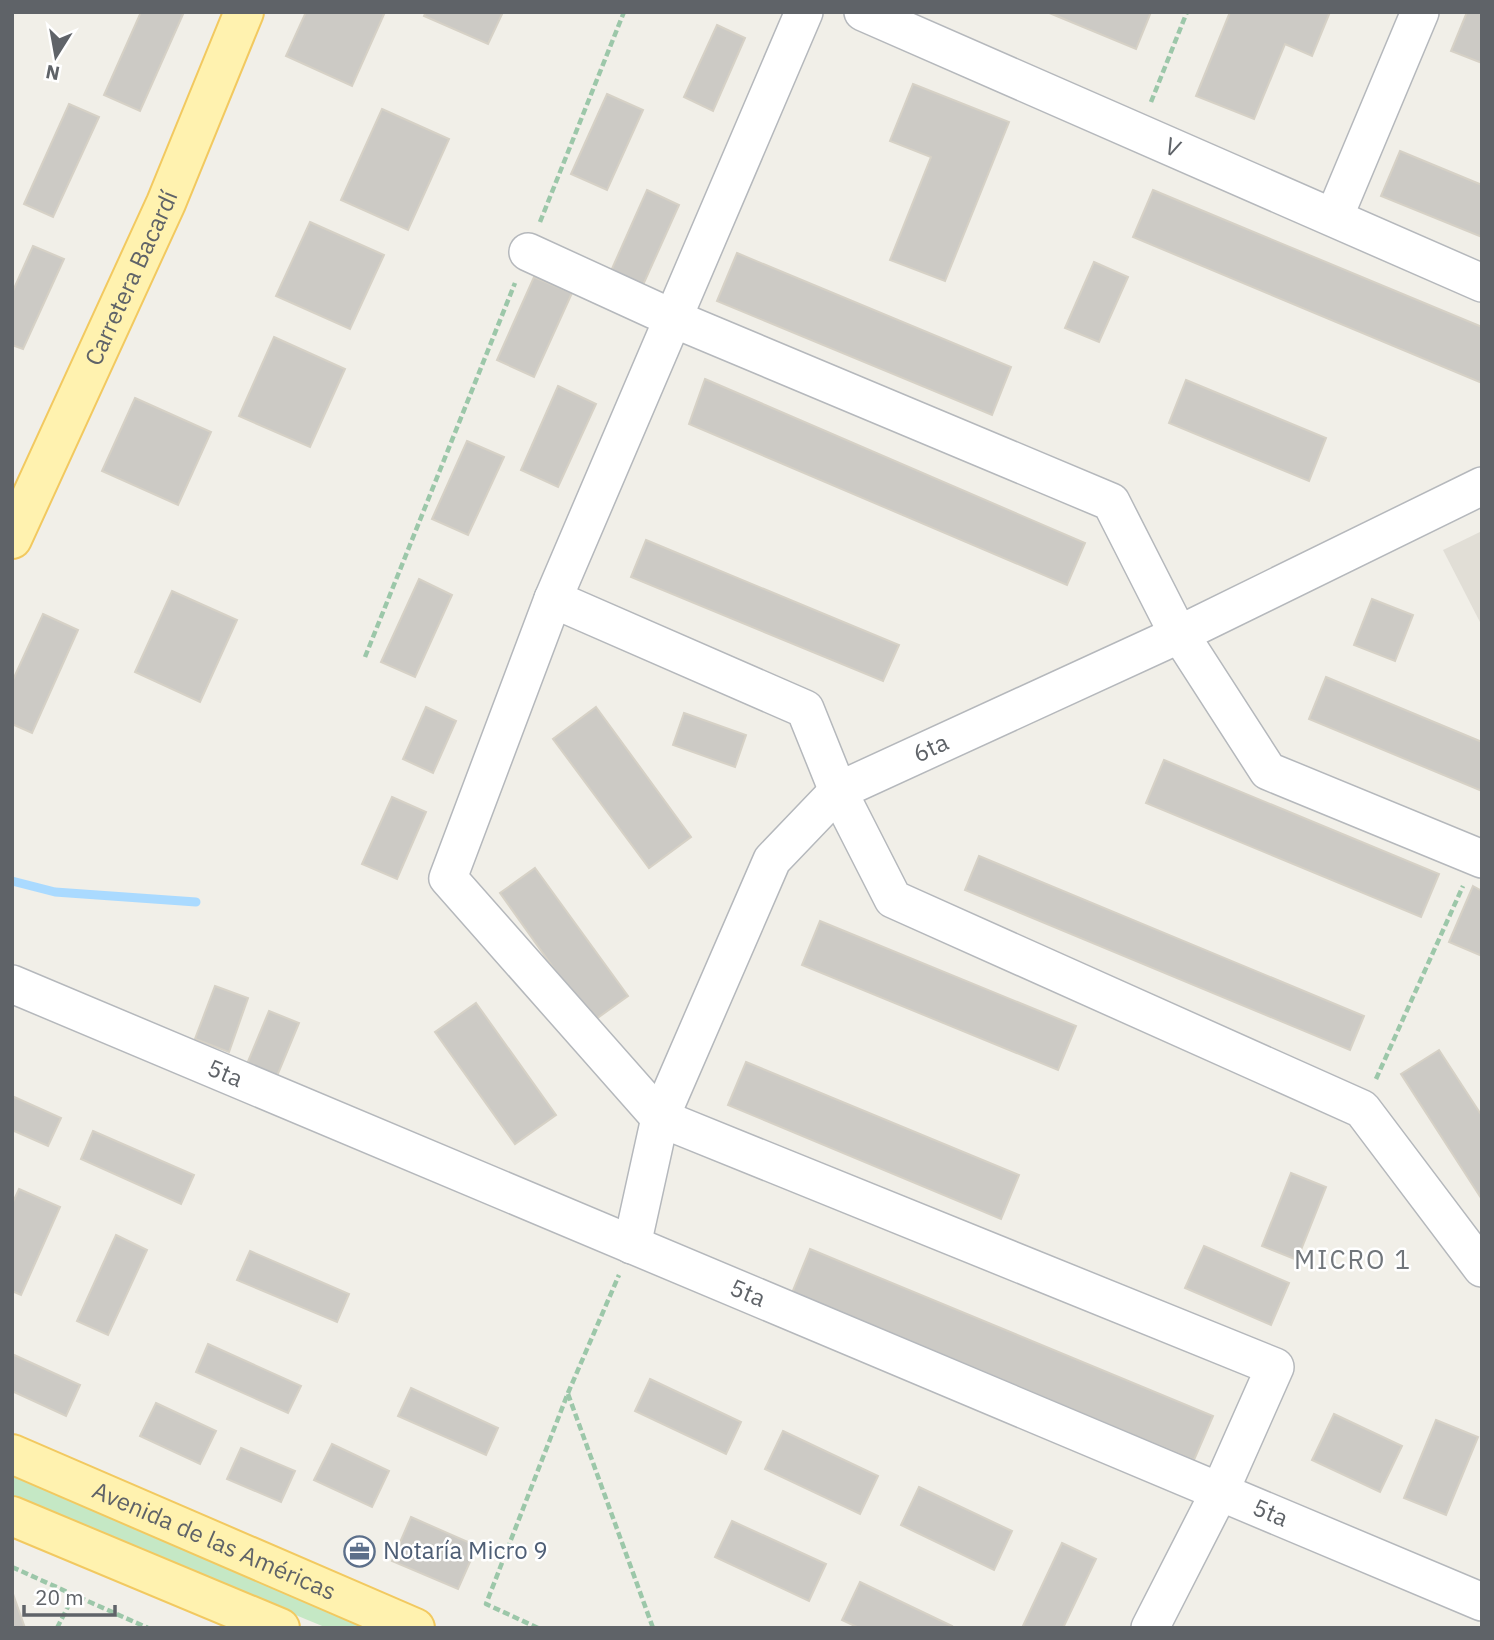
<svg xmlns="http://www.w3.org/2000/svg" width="1494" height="1640" viewBox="0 0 1494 1640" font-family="'IBM Plex Sans',sans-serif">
<rect width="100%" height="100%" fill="#f1efe8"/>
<!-- education -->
<polygon fill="#e1ded6" points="1482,531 1482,626 1443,550"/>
<!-- green -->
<polygon fill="#c5e8c5" points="12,1472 380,1628 327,1628 12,1497"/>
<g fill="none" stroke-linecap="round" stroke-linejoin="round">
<!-- stream -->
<polyline stroke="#aadaff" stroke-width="9" points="12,881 55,892 196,902"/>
</g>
<!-- building -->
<g fill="#cccac5" stroke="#d6d1c6" stroke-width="2">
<polygon points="141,12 184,12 140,111 104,95"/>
<polygon points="306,12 385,12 352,86 286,56"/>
<polygon points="426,12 503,12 488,44 424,16"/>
<polygon points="1047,12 1151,12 1136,49"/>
<polygon points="1230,12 1330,12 1312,56 1285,44 1254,119 1196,96"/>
<polygon points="1467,12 1482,12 1482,63 1451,51"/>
<polygon points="717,25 745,38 713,111 684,97"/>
<polygon points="913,84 1009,122 945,281 890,260 931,157 890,141"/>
<polygon points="607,94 643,110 607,190 571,174"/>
<polygon points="69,104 99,117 53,217 24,204"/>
<polygon points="382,109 449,139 408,230 341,200"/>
<polygon points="1400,151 1482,185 1482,237 1381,196"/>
<polygon points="647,190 679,205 643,285 611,271"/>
<polygon points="1153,190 1482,327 1482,383 1133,237"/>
<polygon points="310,222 384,255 350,329 276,296"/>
<polygon points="33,246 64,259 23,349 12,345 12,293"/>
<polygon points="737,253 1011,367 992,415 717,301"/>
<polygon points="1094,262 1128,277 1099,342 1065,328"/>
<polygon points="534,277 572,293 534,377 497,360"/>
<polygon points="274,337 345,369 310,447 239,416"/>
<polygon points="705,379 1085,543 1067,585 689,424"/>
<polygon points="1186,380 1326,438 1309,481 1169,423"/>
<polygon points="558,386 596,404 558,487 521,470"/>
<polygon points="135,398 211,432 178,505 102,471"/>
<polygon points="467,441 504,457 468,535 432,519"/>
<polygon points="646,540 899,645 883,681 631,577"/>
<polygon points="419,579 452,595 415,677 381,662"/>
<polygon points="172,591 237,620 200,702 135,672"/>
<polygon points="1372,599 1413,615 1395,661 1354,645"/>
<polygon points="43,614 78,630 32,733 12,724 12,682"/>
<polygon points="1326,677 1482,742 1482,791 1309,719"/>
<polygon points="426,707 456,721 433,773 403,759"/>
<polygon points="596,707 691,837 649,868 553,739"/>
<polygon points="684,713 746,735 735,767 673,745"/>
<polygon points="1164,760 1439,874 1421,917 1146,803"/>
<polygon points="392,797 426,812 397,879 362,864"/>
<polygon points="979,856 1364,1016 1350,1050 965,890"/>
<polygon points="535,868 628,996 592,1022 500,893"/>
<polygon points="1473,886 1482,891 1482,956 1449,942"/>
<polygon points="820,921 1076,1026 1058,1070 802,965"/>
<polygon points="215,986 248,998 229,1052 195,1039"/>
<polygon points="476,1003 556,1115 515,1144 435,1032"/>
<polygon points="269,1011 299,1023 277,1076 247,1064"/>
<polygon points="1439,1050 1482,1116 1481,1198 1401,1074"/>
<polygon points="746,1062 1019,1175 1001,1219 728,1105"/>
<polygon points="12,1096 61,1118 48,1146 12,1130"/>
<polygon points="93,1131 194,1175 181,1204 81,1159"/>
<polygon points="1291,1173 1326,1187 1297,1260 1262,1246"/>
<polygon points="19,1189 60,1207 21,1295 12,1291 12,1204"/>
<polygon points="116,1235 147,1250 108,1335 77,1321"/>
<polygon points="1204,1246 1289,1283 1271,1325 1185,1288"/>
<polygon points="810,1249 1213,1416 1194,1460 792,1293"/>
<polygon points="250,1251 349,1294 337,1322 237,1280"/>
<polygon points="208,1344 301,1386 288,1413 196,1372"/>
<polygon points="12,1354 80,1385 66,1416 12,1391"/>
<polygon points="650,1379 741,1422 726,1454 635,1411"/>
<polygon points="411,1388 498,1428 486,1455 398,1416"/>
<polygon points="156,1403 216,1431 200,1464 140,1436"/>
<polygon points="1334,1414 1402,1446 1380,1492 1312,1460"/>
<polygon points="1436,1420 1478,1437 1446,1515 1404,1498"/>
<polygon points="783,1431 878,1476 860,1514 765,1469"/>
<polygon points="332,1444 389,1471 372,1507 314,1480"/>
<polygon points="241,1448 295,1471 281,1502 227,1479"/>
<polygon points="919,1487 1012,1531 994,1570 901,1525"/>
<polygon points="411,1517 477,1546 458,1589 392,1561"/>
<polygon points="732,1521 826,1564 809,1601 715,1557"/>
<polygon points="1062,1543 1096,1559 1063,1628 1022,1628"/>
<polygon points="860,1582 952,1626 951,1628 859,1628 842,1620"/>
<polygon points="12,1591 25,1628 12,1628"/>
</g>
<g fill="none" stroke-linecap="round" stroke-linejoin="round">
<defs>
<g id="minor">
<polyline points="804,12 553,599 448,878 660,1118 1275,1367 1220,1491 1150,1628"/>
<path id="s1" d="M 863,12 L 1482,283"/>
<polyline points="1334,217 1420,12"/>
<polyline points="528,252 672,318 1111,502 1172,622 1268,771 1482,859"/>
<polyline points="553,599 805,709 838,791 893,899 1362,1109 1482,1268"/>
<path id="s2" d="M 12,984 L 1482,1602"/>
<path id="s3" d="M 632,1245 L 660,1118 L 772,860 L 838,791 L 1180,634 L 1482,486"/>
</g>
<g id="major">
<path id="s4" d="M 12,539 L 166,203 L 244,12"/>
<path id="s5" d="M 12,1454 L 415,1628"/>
<polyline points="12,1516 280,1628"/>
</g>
</defs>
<!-- minor casing -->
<use href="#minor" stroke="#b5b8bc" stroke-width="40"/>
<!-- major casing -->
<use href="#major" stroke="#f2c960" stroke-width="42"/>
<!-- path -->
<g stroke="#9cc7a9" stroke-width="4.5" stroke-dasharray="7 3.5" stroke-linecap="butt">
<polyline points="1151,102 1187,12"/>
<polyline points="540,222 624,12"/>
<polyline points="365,657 515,283"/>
<polyline points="1376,1079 1463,886"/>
<polyline points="568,1394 653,1628"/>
<polyline points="12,1567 74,1595"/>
<polyline points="57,1628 74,1595 148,1628"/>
<polyline points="538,1628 486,1604 568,1393 619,1275"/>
</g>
<!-- minor -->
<use href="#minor" stroke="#fff" stroke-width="37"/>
<!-- major -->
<use href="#major" stroke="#fff2af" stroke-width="38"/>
</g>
<!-- icons -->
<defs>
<symbol id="office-ring" viewBox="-11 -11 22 22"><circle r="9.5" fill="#fff" stroke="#5c6f8a" stroke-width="1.5"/><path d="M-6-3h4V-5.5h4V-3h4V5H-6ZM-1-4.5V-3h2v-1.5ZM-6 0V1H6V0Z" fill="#5c6f8a"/></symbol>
</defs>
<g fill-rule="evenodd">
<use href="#office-ring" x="342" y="1534" width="35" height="35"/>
</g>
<g text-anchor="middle" stroke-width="5" stroke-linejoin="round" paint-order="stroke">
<!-- street labels -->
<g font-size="24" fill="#5f6368" stroke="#fff">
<text dy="8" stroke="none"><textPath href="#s1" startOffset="338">V</textPath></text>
<text dy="8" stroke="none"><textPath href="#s4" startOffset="287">Carretera Bacardí</textPath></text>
<text dy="8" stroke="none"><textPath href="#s3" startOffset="609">6ta</textPath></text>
<text dy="8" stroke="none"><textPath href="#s2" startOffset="231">5ta</textPath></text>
<text dy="8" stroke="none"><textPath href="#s2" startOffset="798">5ta</textPath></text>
<text dy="8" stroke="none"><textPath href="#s2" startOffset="1365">5ta</textPath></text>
<text dy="8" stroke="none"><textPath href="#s5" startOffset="220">Avenida de las Américas</textPath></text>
</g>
<!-- service labels -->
<g font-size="24" fill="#4e5e75" stroke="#fff" text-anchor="start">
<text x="383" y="1559">Notaría Micro 9</text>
</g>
<!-- neighbourhood labels -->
<g font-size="26" letter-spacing="2" fill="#70757a" stroke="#fff">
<text x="1353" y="1269">MICRO 1</text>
</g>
</g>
<!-- border -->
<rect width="1494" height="1640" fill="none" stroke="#5f6368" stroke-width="28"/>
<!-- north arrow -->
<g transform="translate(56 56) rotate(191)" stroke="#ffffff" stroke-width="5" paint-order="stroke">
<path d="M0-5L12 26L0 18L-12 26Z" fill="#5f6368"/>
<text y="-10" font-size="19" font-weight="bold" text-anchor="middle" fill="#5f6368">N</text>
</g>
<!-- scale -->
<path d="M24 1605v10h91v-10" fill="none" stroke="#5f6368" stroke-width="3.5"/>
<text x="35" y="1605" font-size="21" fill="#5f6368" stroke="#ffffff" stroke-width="5" paint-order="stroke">20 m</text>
</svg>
